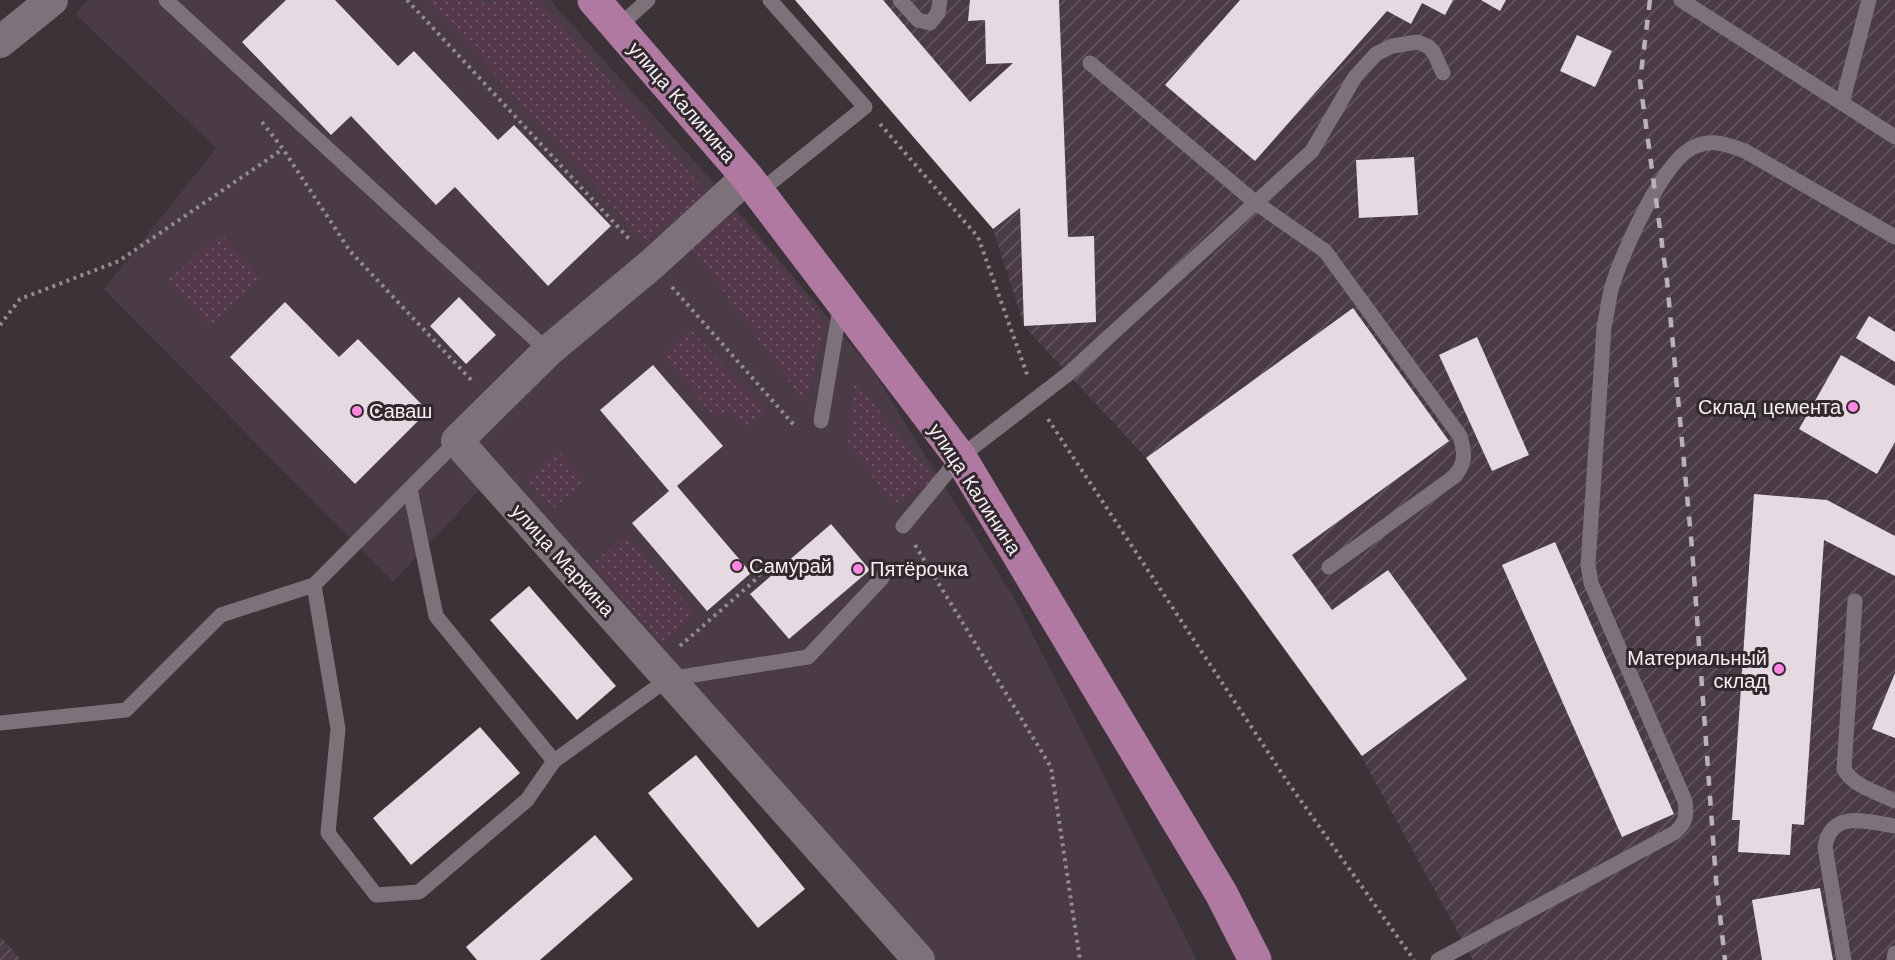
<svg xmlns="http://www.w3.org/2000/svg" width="1895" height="960" viewBox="0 0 1895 960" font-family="'Work Sans',sans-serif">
<defs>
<pattern id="industrial-furrows" width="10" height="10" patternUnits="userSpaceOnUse" patternTransform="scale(1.5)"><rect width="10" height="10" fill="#4a3b46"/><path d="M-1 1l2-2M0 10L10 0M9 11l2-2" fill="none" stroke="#655861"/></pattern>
<pattern id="grass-dots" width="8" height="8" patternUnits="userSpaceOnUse" patternTransform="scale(1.5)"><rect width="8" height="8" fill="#54384c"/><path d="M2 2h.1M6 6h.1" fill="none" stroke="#6d5566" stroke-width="1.8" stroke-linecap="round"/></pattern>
</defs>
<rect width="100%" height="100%" fill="#3c3339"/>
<!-- built -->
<polygon fill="#4a3b46" points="88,0 550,0 714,183 873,371 1014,598 1197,960 909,960 483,486 393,582 104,289 216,148 75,14"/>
<!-- industrial -->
<g fill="url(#industrial-furrows)">
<polygon points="795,0 1895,0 1895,960 1473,960 1361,756 1146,458 1024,326 993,229"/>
<polygon points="0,936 21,960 0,960"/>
</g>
<!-- grass -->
<g fill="url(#grass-dots)">
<polygon points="428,0 481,0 484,4 505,0 539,0 707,193 646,243"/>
<polygon points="737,211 825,323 805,403 692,249"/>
<polygon points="221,233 261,279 209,326 168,280"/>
<polygon points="691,330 767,411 744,428 730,412 714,417 662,354"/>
<polygon points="855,381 935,480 893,504 848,444"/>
<polygon points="559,451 585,480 553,509 527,479"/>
<polygon points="626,535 695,613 663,643 592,564"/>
</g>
<!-- building -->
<g fill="#e6dae2">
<polygon points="286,0 335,0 398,66 414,51 498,140 514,125 611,226 548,286 455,187 436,205 351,116 331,135 242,42"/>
<polygon points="795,0 883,0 970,102 1013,63 986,64 985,20 968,21 970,0 1059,0 1068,237 1094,236 1096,322 1024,326 1020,208 993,229"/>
<polygon points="1240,0 1453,0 1445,15 1422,3 1411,24 1387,11 1255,161 1165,85"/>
<polygon points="1481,0 1506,0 1500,11"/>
<polygon points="1577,35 1612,51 1595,87 1560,71"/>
<polygon points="1414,157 1418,215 1359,218 1356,160"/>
<polygon points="459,297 496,335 466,364 430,326"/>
<polygon points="285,302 339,357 358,339 428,411 355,484 230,357"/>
<polygon points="1353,308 1449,441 1292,555 1332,610 1388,570 1467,679 1362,756 1146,458"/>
<polygon points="1869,316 1895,332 1895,362 1856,338"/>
<polygon points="1477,337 1529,455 1492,471 1439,355"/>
<polygon points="1841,355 1895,386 1895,442 1877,474 1799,429"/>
<polygon points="653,365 723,446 677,486 751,573 707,611 632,523 669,491 600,410"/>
<polygon points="1754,494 1827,500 1895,536 1895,576 1824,540 1804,825 1792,824 1790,855 1738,852 1740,820 1732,820"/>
<polygon points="831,524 870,570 789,639 750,594"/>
<polygon points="1555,542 1674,814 1622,837 1502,565"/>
<polygon points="529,586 616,686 577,720 490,620"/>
<polygon points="1895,673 1895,738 1872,729"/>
<polygon points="480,727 520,773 411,865 373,818"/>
<polygon points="696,755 805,889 758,928 648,793"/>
<polygon points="595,835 633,879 540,960 477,960 466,947"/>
<polygon points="1820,888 1833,960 1762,960 1752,900"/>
</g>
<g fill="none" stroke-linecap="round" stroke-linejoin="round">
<!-- path -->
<g stroke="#928b90" stroke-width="4" stroke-dasharray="3 4.5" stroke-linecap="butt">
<polyline points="407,0 631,241"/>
<polyline points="262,122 283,149 350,251 474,383"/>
<polyline points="880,124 978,237 1028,377"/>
<polyline points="672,287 794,425"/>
<polyline points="0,325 20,299 119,261 283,149"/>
<polyline points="1048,419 1289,784 1414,960"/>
<polyline points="915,545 1051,767 1080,960"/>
<polyline points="680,646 753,582 768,565"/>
</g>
<!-- lane -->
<g stroke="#7d727a" stroke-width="15">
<polyline points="166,0 548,351"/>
<polyline points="900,0 918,20 930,23 938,13 940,0"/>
<polyline points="1681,0 1895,137"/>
<polyline points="618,27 648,0"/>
<path d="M 1090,63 L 1256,203 L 1325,251 L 1460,436 C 1465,453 1466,462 1455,476 L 1329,567"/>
<polyline points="1842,103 1869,0"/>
<polyline points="758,193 865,107 770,0"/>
<polyline points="821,421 841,302"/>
<polyline points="903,526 960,457 1068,374 1312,151 1355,77 1376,54 1392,46 1418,42 1429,47 1434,53 1443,73"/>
<polyline points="314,585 338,729 328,833 376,895 419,892 527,800 554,761 436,616 410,489"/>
<path d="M 1855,601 L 1844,769 C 1852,786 1879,793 1895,801"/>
<polyline points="0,723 126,710 221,615 314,585 457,441"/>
<polyline points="554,761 668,679 808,657 882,578"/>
<path d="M 1438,960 L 1674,833 C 1686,823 1687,816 1685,801 L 1591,583 L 1588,565 L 1604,327 C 1607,315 1608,302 1611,290 C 1620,257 1663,158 1696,146 C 1713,139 1729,145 1745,151 L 1895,237"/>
<path d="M 1844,960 L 1825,847 C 1831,809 1867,822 1895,826"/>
<polyline points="1894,960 1895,953"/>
</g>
<!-- street -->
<g stroke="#7d727a" stroke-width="32">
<polyline points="0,42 52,0"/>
<polyline points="747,177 652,264 548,351 457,441 919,960"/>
</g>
<!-- primary -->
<polyline stroke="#af79a1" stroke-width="33" points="594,0 747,177 960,457 1221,893 1255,960"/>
<!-- rail -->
<polyline stroke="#b9b2b6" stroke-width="4.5" stroke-dasharray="10 10" stroke-linecap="butt" points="1650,0 1640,81 1667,281 1692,548 1716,880 1725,960"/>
</g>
<!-- markers -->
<g fill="#fd86e1" stroke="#32292f" stroke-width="2">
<circle cx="1853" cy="407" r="6"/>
<circle cx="357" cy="411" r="6"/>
<circle cx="737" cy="566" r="6"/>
<circle cx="858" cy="569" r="6"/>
<circle cx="1779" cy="669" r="6"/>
</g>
<g text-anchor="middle" stroke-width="6" stroke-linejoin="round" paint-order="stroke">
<!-- street labels -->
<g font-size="20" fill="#f6f0f4" stroke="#32292f">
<text transform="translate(682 102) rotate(49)" y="7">улица Калинина</text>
<text transform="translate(975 489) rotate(57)" y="7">улица Калинина</text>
<text transform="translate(563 560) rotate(48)" y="7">улица Маркина</text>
</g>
<!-- poi labels -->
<g font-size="20" fill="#f6f0f4" stroke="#32292f" text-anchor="start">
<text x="1841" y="414" text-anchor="end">Склад цемента</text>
<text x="369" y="418">Саваш</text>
<text x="749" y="573">Самурай</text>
<text x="870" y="576">Пятёрочка</text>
<text x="1767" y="665" text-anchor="end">Материальный<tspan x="1767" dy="23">склад</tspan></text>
</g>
</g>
</svg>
